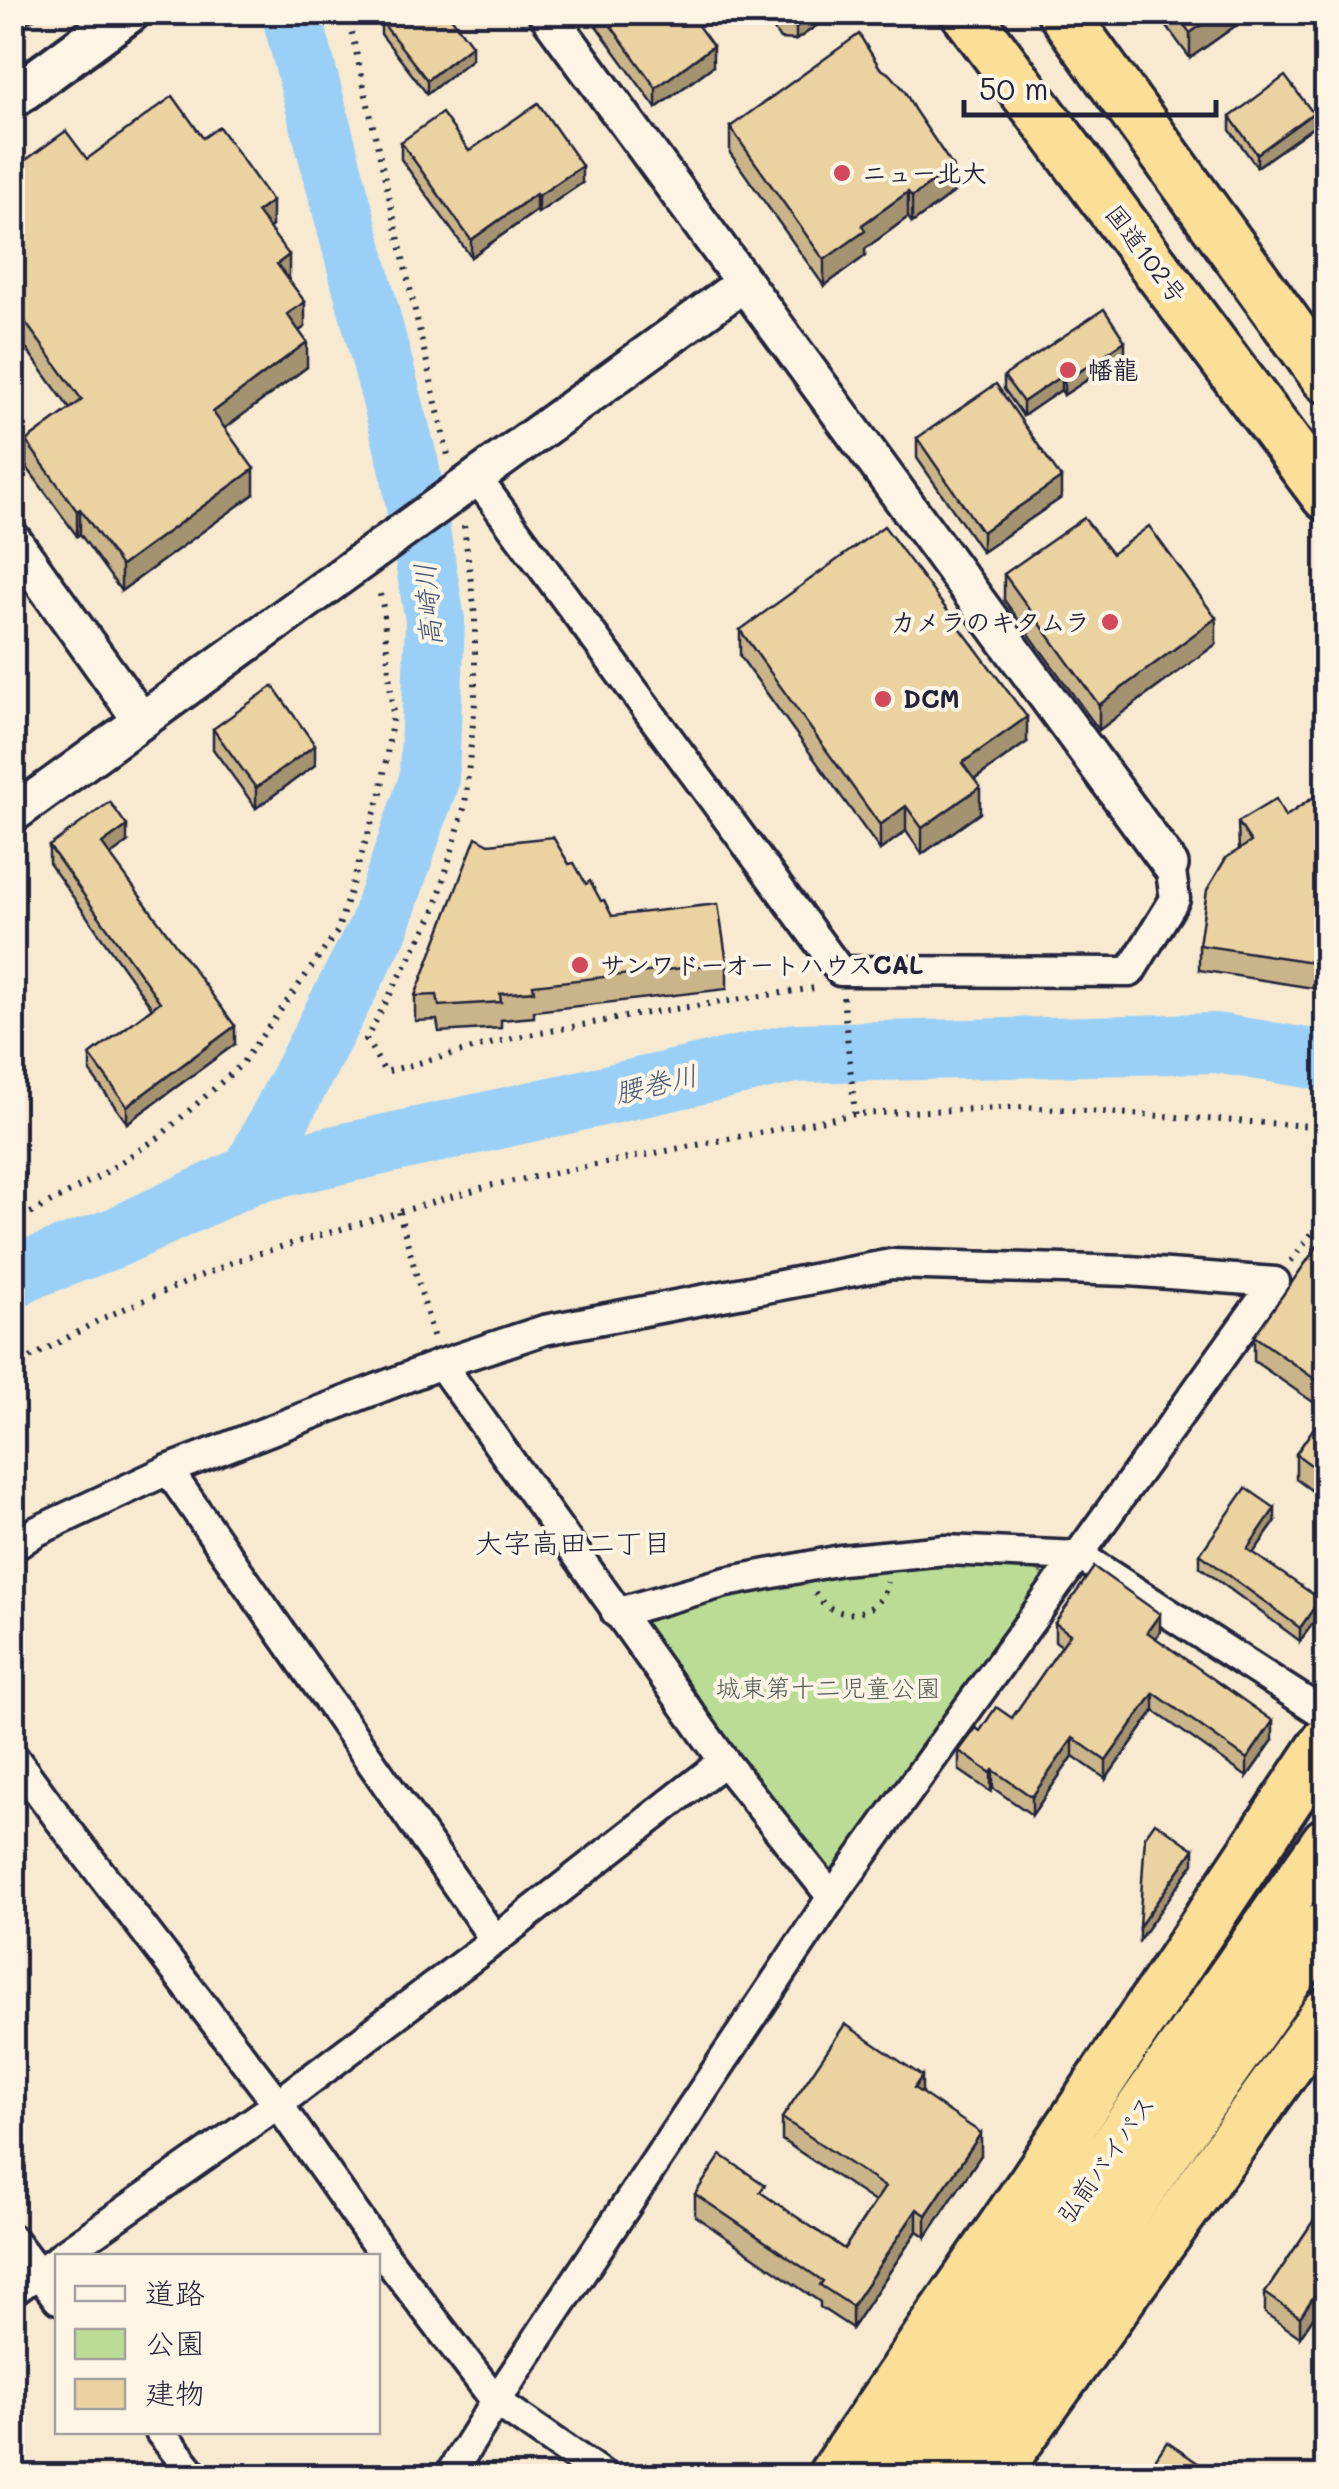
<svg xmlns="http://www.w3.org/2000/svg" width="1339" height="2489" viewBox="0 0 1339 2489" font-family="Mali,'Klee One',sans-serif">
<rect width="100%" height="100%" fill="#f7ead1"/>
<filter id="ink" filterUnits="userSpaceOnUse"><feTurbulence type="fractalNoise" baseFrequency=".01" numOctaves="2"/><feDisplacementMap in="SourceGraphic" scale="20" xChannelSelector="R" yChannelSelector="G"/><feConvolveMatrix kernelMatrix="1 2 1 2 8 2 1 2 1" color-interpolation-filters="sRGB"/></filter>
<g filter="url(#ink)">
<!-- green -->
<polygon fill="#badc95" stroke="#6e7f68" stroke-width="2.5" points="963,1565 1032,1567 1045,1576 830,1880 642,1627 646,1612 814,1577"/>
<g fill="none" stroke-linecap="round" stroke-linejoin="round">
<!-- river -->
<g stroke="#9ad0f8" stroke-width="60">
<polyline points="251,1174 378,929 429,780 435,620 409,465 291,12"/>
<polyline points="12,1279 25,1271 117,1237 251,1174 795,1053 1216,1043 1326,1061"/>
</g>
<defs>
<g id="minor">
<polyline points="476,477 840,971 1130,972 1175,899 1170,865"/>
<polyline points="441,1364 724,1761 832,1897"/>
<polyline points="168,1470 495,1940"/>
<polyline points="12,1548 35,1532 168,1470 441,1364 544,1330 891,1264 1129,1271 1275,1282 832,1897 496,2401 449,2476"/>
<polyline points="616,1613 726,1582 841,1560 945,1550 1080,1556 1326,1715"/>
<polyline points="12,1755 59,1819 278,2104 379,2248 496,2401 604,2476"/>
<polyline points="12,2239 58,2299"/>
<polyline points="61,2256 278,2104 495,1940 724,1761"/>
<polyline points="12,2292 52,2263"/>
<polyline points="160,2432 195,2476"/>
</g>
<g id="tertiary">
<polyline points="546,12 1170,865"/>
<polyline points="12,539 141,720"/>
<polyline points="12,815 744,283"/>
</g>
<polyline id="secondary" points="12,98 129,12"/>
<g id="trunk">
<polyline points="965,12 1326,496"/>
<polyline points="1062,12 1326,378"/>
<polyline points="832,2476 1034,2181 1326,1742"/>
<polyline points="885,2476 1326,1842"/>
<polyline points="939,2476 1326,1925"/>
<polyline points="993,2476 1326,2013"/>
</g>
</defs>
<!-- minor casing -->
<use href="#minor" stroke="#22223b" stroke-width="35"/>
<!-- tertiary casing -->
<use href="#tertiary" stroke="#22223b" stroke-width="42"/>
<!-- secondary casing -->
<use href="#secondary" stroke="#22223b" stroke-width="48"/>
<!-- trunk casing -->
<use href="#trunk" stroke="#22223b" stroke-width="55"/>
<!-- path -->
<g stroke="#22223b" stroke-width="6" stroke-dasharray="2.5 8" stroke-linecap="butt">
<polyline points="347,12 449,460"/>
<polyline points="464,526 475,615 475,703 465,805 434,913 366,1039 385,1072 513,1038 641,1014 815,988"/>
<polyline points="843,997 855,1114"/>
<polyline points="399,1212 434,1339"/>
<polyline points="12,1223 100,1176 159,1137 241,1065 337,932 381,793 393,715 383,607 379,590"/>
<polyline points="1291,1261 1326,1214"/>
<polyline points="12,1368 103,1318 243,1258 488,1186 855,1114 1026,1107 1326,1127"/>
<path d="M 815,1593 C 833,1624 881,1619 887,1582"/>
</g>
<!-- minor -->
<use href="#minor" stroke="#fcf5e5" stroke-width="28"/>
<!-- tertiary -->
<use href="#tertiary" stroke="#fcf5e5" stroke-width="35"/>
<!-- secondary -->
<use href="#secondary" stroke="#fcf5e5" stroke-width="40"/>
<!-- trunk -->
<use href="#trunk" stroke="#fbdf96" stroke-width="48"/>
</g>
<!-- wall -->
<g fill="#cab58a" stroke="#22223b" stroke-width="2.5">
<polygon points="586,12 688,12 713,66 656,108"/>
<polygon points="762,12 836,12 796,40 780,39"/>
<polygon points="1156,12 1255,12 1190,58"/>
<polygon points="1315,12 1326,12 1326,28"/>
<polygon points="381,21 472,59 427,94 381,34"/>
<polygon points="1230,117 1313,127 1257,167 1230,130"/>
<polygon points="730,127 953,193 912,223 908,217 865,249 865,256 824,286 730,153"/>
<polygon points="203,138 272,226 269,228 305,327 299,331 307,367 225,428 254,494 121,591 80,534 77,536 26,466 26,441 70,409 12,329 12,170 87,159"/>
<polygon points="401,142 469,151 582,183 538,213 536,211 471,257 401,159"/>
<polygon points="1125,355 1064,395 1061,390 1023,416 1004,389 1004,376"/>
<polygon points="917,438 1061,498 982,552 917,458"/>
<polygon points="1112,554 1216,644 1099,730 1004,600 1004,574"/>
<polygon points="740,630 1027,742 974,780 980,813 922,854 906,831 880,850 740,656"/>
<polygon points="213,729 315,765 256,808 213,749"/>
<polygon points="1326,755 1326,990 1199,970 1199,945 1239,850 1238,822 1285,817 1324,790 1320,785 1320,759"/>
<polygon points="127,843 110,855 235,1044 127,1123 90,1072 90,1055 152,1008 49,863 49,846"/>
<polygon points="489,844 586,884 612,916 727,963 727,989 534,1011 534,1017 501,1020 501,1028 439,1032 437,1020 415,1021 415,996"/>
<polygon points="1326,1234 1326,1501 1296,1479 1296,1454 1326,1411 1254,1361 1254,1336"/>
<polygon points="1275,1522 1253,1553 1320,1613 1300,1641 1200,1567 1200,1554"/>
<polygon points="1055,1623 1160,1632 1155,1638 1273,1740 1247,1777 1154,1711 1106,1779 1073,1756 1032,1815 993,1788 991,1792 959,1770 959,1751 980,1731 1012,1718 1062,1646 1055,1641"/>
<polygon points="922,2093 981,2155 926,2237 917,2231 852,2328 820,2307 820,2302 695,2216 695,2194 765,2196 844,2249 875,2202 782,2140 782,2118"/>
<polygon points="1326,2202 1326,2298 1300,2337 1265,2313 1265,2293"/>
</g>
<!-- shaded-wall -->
<g fill="#a49371" stroke="#22223b" stroke-width="2.5">
<polygon points="12,12 47,12 12,31"/>
<polygon points="816,12 836,12 796,40 796,27"/>
<polygon points="1219,12 1255,12 1190,58 1190,33"/>
<polygon points="472,45 472,59 427,94 427,80"/>
<polygon points="713,46 713,66 656,108 656,88"/>
<polygon points="1313,113 1313,127 1257,167 1257,154"/>
<polygon points="582,166 582,183 538,213 538,196"/>
<polygon points="953,167 953,193 912,223 912,197"/>
<polygon points="908,192 908,217 865,249 865,256 824,286 824,260 862,225"/>
<polygon points="536,194 536,211 471,257 471,240"/>
<polygon points="272,201 272,226 257,237 257,212"/>
<polygon points="289,255 289,280 277,264"/>
<polygon points="305,302 305,327 287,339 287,314"/>
<polygon points="1125,341 1125,355 1064,395 1064,382"/>
<polygon points="307,342 307,367 213,437 213,412"/>
<polygon points="1061,376 1061,390 1023,416 1023,402"/>
<polygon points="254,469 254,494 121,591 121,566"/>
<polygon points="1061,478 1061,498 982,552 982,532"/>
<polygon points="80,509 80,534 77,536 77,511"/>
<polygon points="1216,618 1216,644 1099,730 1099,705"/>
<polygon points="1027,717 1027,742 962,788 962,763"/>
<polygon points="315,745 315,765 256,808 256,788"/>
<polygon points="980,787 980,813 922,854 922,828"/>
<polygon points="906,806 906,831 880,850 880,825"/>
<polygon points="127,826 127,843 102,861 102,844"/>
<polygon points="235,1026 235,1044 127,1123 127,1106"/>
<polygon points="1275,1508 1275,1522 1247,1562 1247,1549"/>
<polygon points="1320,1599 1320,1613 1300,1641 1300,1628"/>
<polygon points="1160,1614 1160,1632 1147,1651 1147,1632"/>
<polygon points="1154,1693 1154,1711 1106,1779 1106,1761"/>
<polygon points="1273,1721 1273,1740 1247,1777 1247,1759"/>
<polygon points="1073,1738 1073,1756 1032,1815 1032,1797"/>
<polygon points="993,1770 993,1788 991,1792 991,1773"/>
<polygon points="1194,1849 1194,1863 1139,1940 1139,1927"/>
<polygon points="922,2076 922,2098 914,2088"/>
<polygon points="981,2133 981,2155 926,2237 926,2215"/>
<polygon points="917,2209 917,2231 852,2328 852,2306"/>
<polygon points="1326,2278 1326,2298 1300,2337 1300,2317"/>
</g>
<!-- building -->
<g fill="#ebd2a1" stroke="#22223b" stroke-width="2.5">
<polygon points="392,12 447,12 472,45 427,80 381,21"/>
<polygon points="601,12 688,12 713,46 656,88"/>
<polygon points="771,12 816,12 796,27 780,25"/>
<polygon points="1175,12 1219,12 1190,33"/>
<polygon points="859,34 880,68 891,75 904,90 914,109 953,167 912,197 908,192 862,225 865,231 824,260 730,127"/>
<polygon points="1285,76 1313,113 1257,154 1230,117"/>
<polygon points="173,96 203,138 219,127 272,201 257,212 289,255 277,264 305,302 287,314 307,342 213,412 254,469 121,566 80,509 77,511 26,441 82,400 12,304 12,170 66,131 87,159"/>
<polygon points="538,103 582,166 538,196 536,194 471,240 401,142 442,113 469,151"/>
<polygon points="1104,309 1125,341 1064,382 1061,376 1023,402 1004,376"/>
<polygon points="996,384 1061,478 982,532 917,438"/>
<polygon points="1084,518 1112,554 1149,526 1216,618 1099,705 1004,574"/>
<polygon points="884,526 1027,717 962,763 980,787 922,828 906,806 880,825 740,630"/>
<polygon points="273,686 315,745 256,788 213,729"/>
<polygon points="1326,755 1326,768 1320,759"/>
<polygon points="1326,789 1326,964 1199,945 1207,890 1226,858 1251,842 1238,822 1276,799 1285,817"/>
<polygon points="110,802 127,826 102,844 235,1026 127,1106 90,1055 160,1002 49,846"/>
<polygon points="476,837 489,844 553,837 569,864 574,863 586,884 590,881 601,901 604,900 612,916 718,904 727,963 533,985 534,991 500,994 501,1002 439,1006 437,995 415,996"/>
<polygon points="1326,1234 1326,1387 1254,1336"/>
<polygon points="1326,1410 1326,1476 1296,1454"/>
<polygon points="1246,1488 1275,1508 1247,1549 1320,1599 1300,1628 1200,1554"/>
<polygon points="1094,1567 1160,1614 1147,1632 1273,1721 1247,1759 1154,1693 1106,1761 1073,1738 1032,1797 993,1770 991,1773 959,1751 976,1728 980,1731 996,1707 1012,1718 1070,1634 1055,1623"/>
<polygon points="1155,1822 1194,1849 1139,1927 1145,1836"/>
<polygon points="845,2024 922,2076 914,2088 981,2133 926,2215 917,2209 852,2306 820,2285 823,2281 695,2194 721,2155 765,2185 760,2192 844,2249 885,2187 782,2118"/>
<polygon points="1326,2202 1326,2278 1300,2317 1265,2293"/>
<polygon points="1167,2442 1211,2472 1208,2476 1144,2476"/>
</g>
</g>
<!-- markers -->
<g fill="#d1495b" stroke="#fcf5e5" stroke-width="4">
<circle cx="842" cy="173" r="10"/>
<circle cx="1068" cy="370" r="10"/>
<circle cx="1110" cy="622" r="10"/>
<circle cx="883" cy="699" r="10"/>
<circle cx="580" cy="965" r="10"/>
</g>
<g text-anchor="middle" stroke-width="8" stroke-linejoin="round" paint-order="stroke">
<!-- poi labels -->
<g font-size="25" font-weight="bold" fill="#22223b" stroke="#fcf5e5" text-anchor="start">
<text x="862" y="182">ニュー北大</text>
<text x="1088" y="379">幡龍</text>
<text x="1090" y="631" text-anchor="end">カメラのキタムラ</text>
<text x="903" y="708">DCM</text>
<text x="600" y="974">サンワドーオートハウスCAL</text>
</g>
<!-- street labels -->
<g font-size="25" fill="#22223b" stroke="#fcf5e5">
<text transform="translate(1146 254) rotate(53)" y="9">国道102号</text>
<text transform="translate(1106 2159) rotate(-55)" y="9">弘前バイパス</text>
</g>
<!-- park labels -->
<g font-size="25" fill="#505a56" stroke="#fcf5e5">
<text x="828" y="1697">城東第十二児童公園</text>
</g>
<!-- water labels -->
<g font-size="28" font-style="italic" fill="#465674" stroke="#fcf5e5">
<text transform="translate(428 605) rotate(-95)" y="10">高崎川</text>
<text transform="translate(656 1084) rotate(-13)" y="10">腰巻川</text>
</g>
<!-- neighbourhood labels -->
<g font-size="28" fill="#22223b" stroke="#fcf5e5">
<text x="573" y="1553">大字高田二丁目</text>
</g>
</g>
<!-- margin -->
<rect width="1339" height="2489" fill="none" stroke="#fcf5e5" stroke-width="50"/>
<rect x="25" y="25" width="1289" height="2439" fill="none" stroke="#22223b" stroke-width="4" filter="url(#ink)"/>
<!-- legend -->
<rect x="55" y="2254" width="325" height="180" fill="#fcf5e5" stroke="#a5a1a1" stroke-width="2.5"/>
<rect x="75" y="2286" width="50" height="15" fill="#fcf5e5" stroke="#a5a1a1" stroke-width="2.5"/>
<text x="145" y="2304" font-size="30" fill="#22223b">道路</text>
<rect x="75" y="2329" width="50" height="30" fill="#badc95" stroke="#a5a1a1" stroke-width="2.5"/>
<text x="145" y="2354" font-size="30" fill="#22223b">公園</text>
<rect x="75" y="2379" width="50" height="30" fill="#ebd2a1" stroke="#a5a1a1" stroke-width="2.5"/>
<text x="145" y="2404" font-size="30" fill="#22223b">建物</text>
<!-- scale -->
<path d="M964 100v15h252v-15" fill="none" stroke="#22223b" stroke-width="5"/>
<text x="979" y="100" font-size="30" fill="#22223b" stroke="#fcf5e5" stroke-width="8" paint-order="stroke">50 m</text>
</svg>
